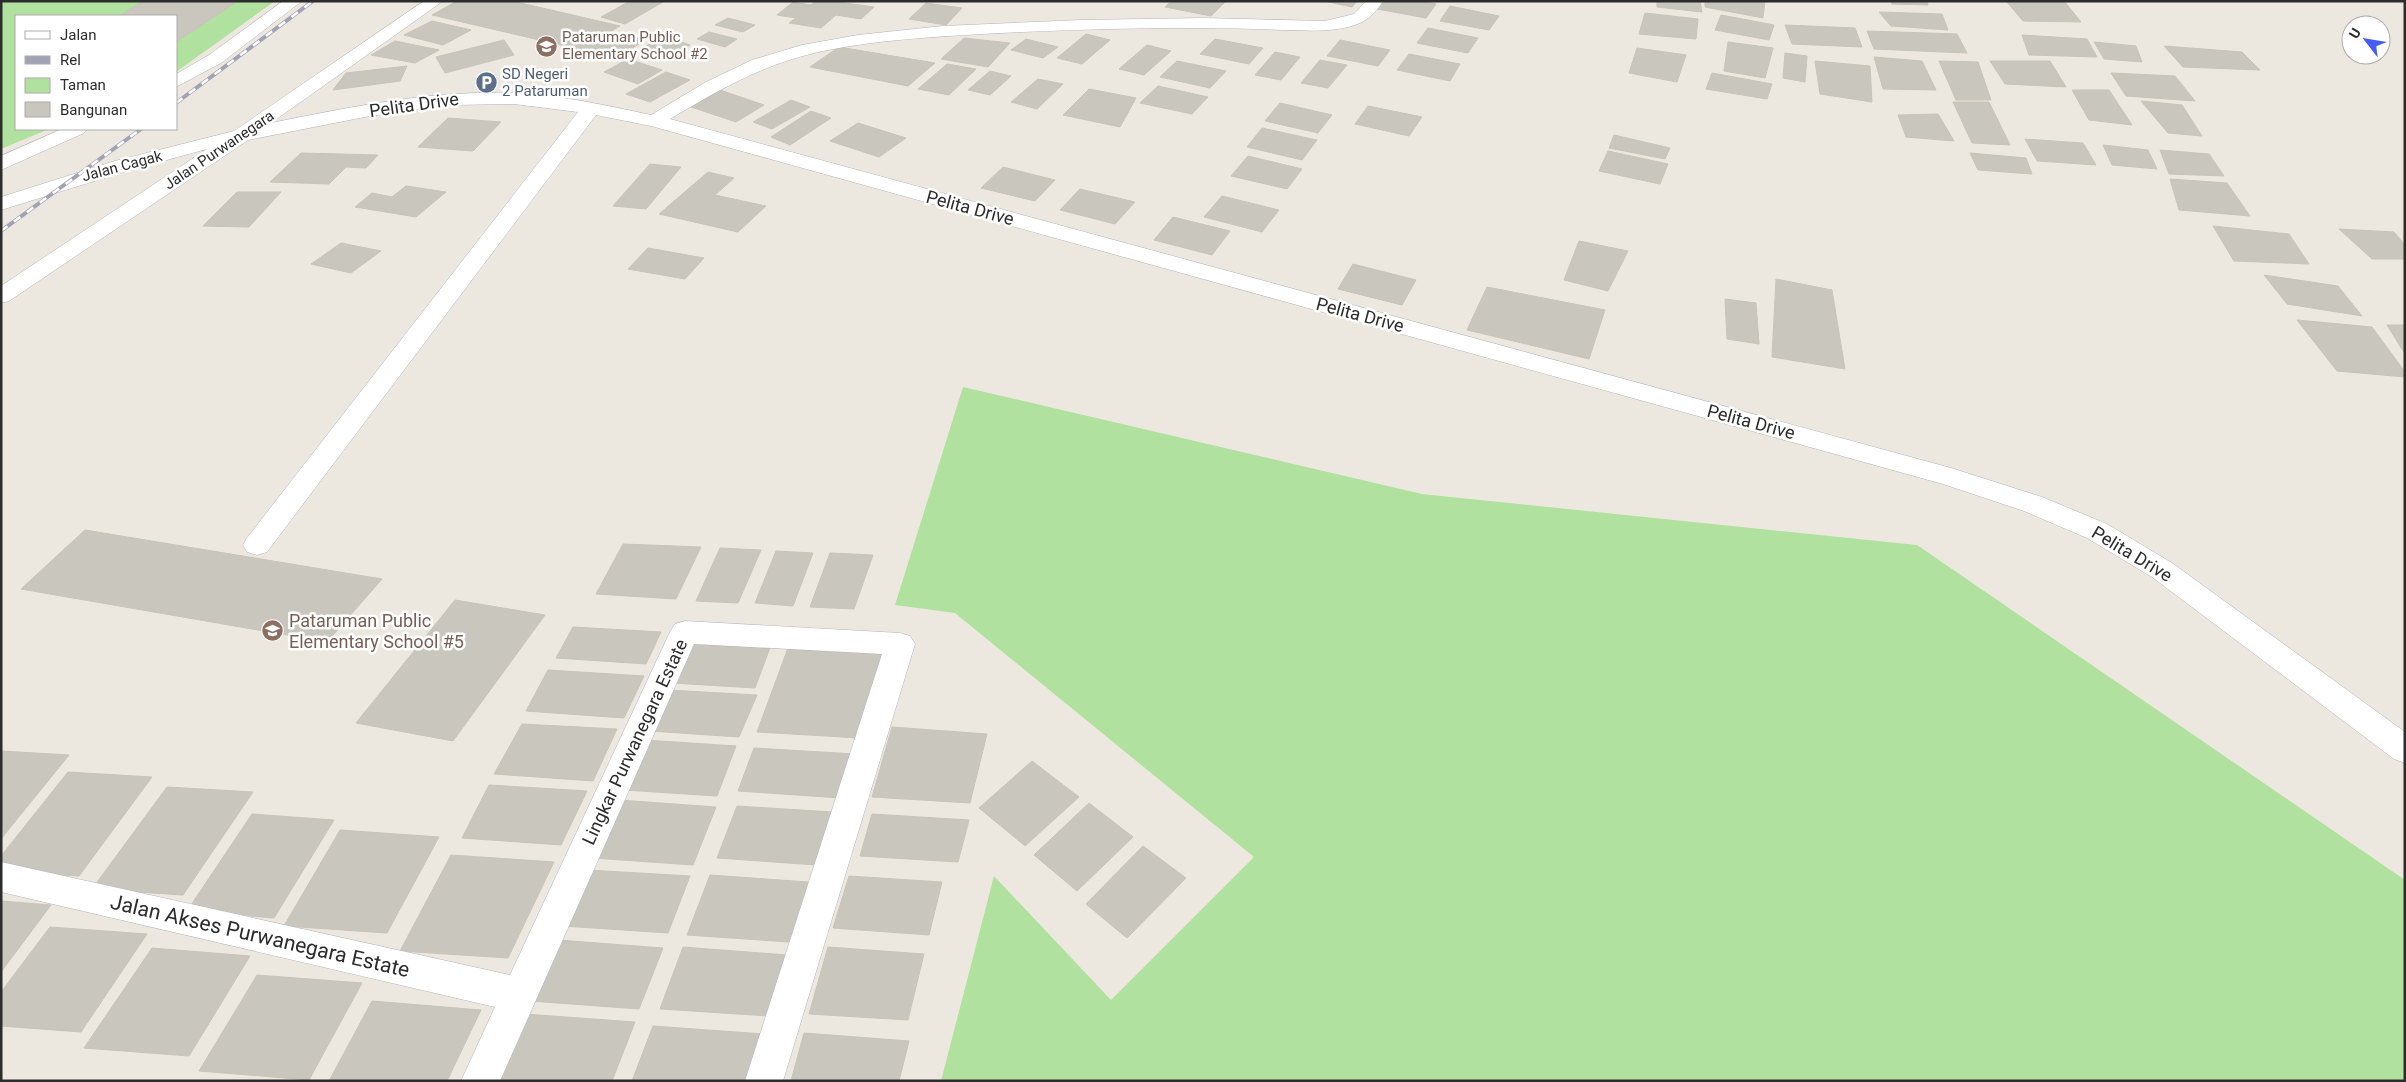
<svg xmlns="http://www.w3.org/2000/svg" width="2406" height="1082" viewBox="0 0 2406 1082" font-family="Roboto,sans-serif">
<rect width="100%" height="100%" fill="#ede8df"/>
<!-- green -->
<g fill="#b1e19e">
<polygon points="1,1 275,1 176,72 176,16 16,16 16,129 49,129 1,149"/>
<polygon points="963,387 1422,494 1917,545 2405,880 2405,1081 941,1081 994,876 1111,1000 1254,857 955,613 895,605"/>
</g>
<!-- building -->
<g fill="#c9c6bd" stroke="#c8c4b8">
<polygon points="143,1 238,1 176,42 176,16 119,16"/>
<polygon points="457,1 512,1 620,26 610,32 645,40 617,58 432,15"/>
<polygon points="630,1 663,2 625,24 601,17"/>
<polygon points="815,1 831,1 874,7 861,19 836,15 821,28 789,23 796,18 777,15 793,2 811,5"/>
<polygon points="1171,1 1224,1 1225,2 1211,16 1165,7"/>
<polygon points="1324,1 1357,1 1352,7"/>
<polygon points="1383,1 1422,1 1436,4 1426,18 1377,9"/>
<polygon points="1657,1 1700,1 1702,12 1657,7"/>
<polygon points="1705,1 1765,1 1763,18 1705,7"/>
<polygon points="1891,1 1927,1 1928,5 1892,4"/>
<polygon points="2006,1 2064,1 2081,22 2023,21"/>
<polygon points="926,3 962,8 946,25 909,19"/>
<polygon points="1450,6 1499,16 1489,30 1440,21"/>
<polygon points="1879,12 1942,14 1948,30 1891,26"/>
<polygon points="1645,13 1698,19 1696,39 1639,34"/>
<polygon points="1721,15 1774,25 1769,40 1715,30"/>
<polygon points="728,18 755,25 743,32 715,25"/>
<polygon points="432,21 471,30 443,45 404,35"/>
<polygon points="1785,25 1855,28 1862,47 1792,44"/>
<polygon points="1428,28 1478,38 1468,53 1417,43"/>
<polygon points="1867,31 1957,34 1967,53 1874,49"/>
<polygon points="709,32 737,39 725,47 697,39"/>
<polygon points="1086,34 1110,40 1082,64 1057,58"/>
<polygon points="2022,35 2087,39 2097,57 2029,55"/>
<polygon points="665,36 690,45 661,60 636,51"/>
<polygon points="964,38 1010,43 988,67 941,59"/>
<polygon points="1026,39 1058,47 1043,58 1011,50"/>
<polygon points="1215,39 1263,48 1249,64 1200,54"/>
<polygon points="504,40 514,55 445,73 436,57"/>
<polygon points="1340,40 1390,50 1378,66 1327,56"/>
<polygon points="395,41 439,50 415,63 371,55"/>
<polygon points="1728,42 1773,48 1765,78 1724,71"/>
<polygon points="2094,42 2136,46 2142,62 2104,59"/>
<polygon points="1147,45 1171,51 1144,75 1119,69"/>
<polygon points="2164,46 2242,52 2260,70 2183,67"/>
<polygon points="839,47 935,63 908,86 810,67"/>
<polygon points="1637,48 1686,55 1677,82 1629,73"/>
<polygon points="1275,52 1300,57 1281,80 1255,75"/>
<polygon points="1785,53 1807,56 1805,82 1783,78"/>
<polygon points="1409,54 1460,64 1450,81 1397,70"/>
<polygon points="1874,57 1922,61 1936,90 1883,89"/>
<polygon points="628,59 662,70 638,84 604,72"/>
<polygon points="1320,60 1347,65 1328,88 1301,83"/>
<polygon points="1177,61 1226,71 1210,88 1160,77"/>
<polygon points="1815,61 1870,66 1872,102 1820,94"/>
<polygon points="1939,61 1978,62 1991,100 1956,100"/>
<polygon points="1990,61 2050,61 2066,87 2005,84"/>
<polygon points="947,64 976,69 949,95 918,89"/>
<polygon points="407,66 400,81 333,90 346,73"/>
<polygon points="990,71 1011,76 990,95 968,90"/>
<polygon points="666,72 690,80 650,102 626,94"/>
<polygon points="1712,73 1772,84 1767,99 1706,89"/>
<polygon points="2111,73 2175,76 2195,101 2126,96"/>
<polygon points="1038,79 1063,84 1037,109 1011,102"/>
<polygon points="1158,86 1208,97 1192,114 1140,103"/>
<polygon points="1089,89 1136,98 1120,127 1063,115"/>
<polygon points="720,90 764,105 736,122 691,107"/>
<polygon points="2072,90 2109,90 2132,125 2089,120"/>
<polygon points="791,100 810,107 772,129 753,122"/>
<polygon points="2141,101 2182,105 2202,136 2168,133"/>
<polygon points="1953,102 1989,102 2010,145 1972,143"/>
<polygon points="1280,103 1332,115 1318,133 1265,121"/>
<polygon points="1368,106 1422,117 1409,136 1355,124"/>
<polygon points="811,111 831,118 790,145 771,137"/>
<polygon points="1938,114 1954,141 1906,137 1898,115"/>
<polygon points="448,118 501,122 473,151 418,147"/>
<polygon points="858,123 906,138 879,157 830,141"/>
<polygon points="1262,128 1317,140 1302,160 1247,147"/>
<polygon points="1614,135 1670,148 1665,159 1609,148"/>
<polygon points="2025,139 2083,143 2096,165 2037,161"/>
<polygon points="2103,145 2148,150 2157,169 2112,165"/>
<polygon points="2160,150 2209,154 2224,176 2169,174"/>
<polygon points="1608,151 1668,164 1660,184 1599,171"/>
<polygon points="301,153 378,155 366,168 346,167 329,184 270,182"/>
<polygon points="1970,153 2026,158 2032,174 1978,170"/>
<polygon points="1248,156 1302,169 1287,189 1231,176"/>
<polygon points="650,164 681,167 646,209 613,206"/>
<polygon points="1003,167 1055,180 1035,201 981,188"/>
<polygon points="708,172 734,178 715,195 766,206 738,232 659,214"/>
<polygon points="2170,179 2227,183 2250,216 2179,210"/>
<polygon points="406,186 446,192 416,217 355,207 372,193 392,197"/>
<polygon points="1080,189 1135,202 1115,224 1060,210"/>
<polygon points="237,192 281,192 249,227 203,226"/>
<polygon points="1222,196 1279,210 1262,232 1204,217"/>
<polygon points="1173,217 1230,231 1212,255 1154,240"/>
<polygon points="2213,226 2289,234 2309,264 2234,261"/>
<polygon points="2339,229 2394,232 2405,245 2405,259 2372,259"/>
<polygon points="1579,241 1628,251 1608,291 1564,280"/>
<polygon points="341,243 381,251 351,273 311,264"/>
<polygon points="648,248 704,258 685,279 628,269"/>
<polygon points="1353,264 1416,280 1402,305 1338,289"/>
<polygon points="2264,275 2338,286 2362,316 2287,304"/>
<polygon points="1776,279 1832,290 1845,369 1772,357"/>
<polygon points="1487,287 1605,310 1589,359 1467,330"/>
<polygon points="1725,299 1756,303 1759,344 1727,339"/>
<polygon points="2297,320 2372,327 2405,372 2405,377 2337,371"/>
<polygon points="2387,325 2405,325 2405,354"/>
<polygon points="85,530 382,579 327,642 21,589"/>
<polygon points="623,544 701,547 676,599 596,594"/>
<polygon points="720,548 761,550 738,603 696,601"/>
<polygon points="776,551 813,553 793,606 755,603"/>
<polygon points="830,553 873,555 854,609 810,607"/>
<polygon points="455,600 545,615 453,741 356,723"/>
<polygon points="573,627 661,632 646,664 556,658"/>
<polygon points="690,641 771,645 755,688 672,683"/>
<polygon points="788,648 885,653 859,738 757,732"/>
<polygon points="548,670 644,676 624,718 526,711"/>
<polygon points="668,690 757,695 739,737 650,731"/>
<polygon points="522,724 617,729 593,781 494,774"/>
<polygon points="892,727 987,734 970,803 872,797"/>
<polygon points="645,740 736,746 717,796 624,790"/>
<polygon points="754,748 855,754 841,798 738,791"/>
<polygon points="1,751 69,755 1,839"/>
<polygon points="1032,761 1079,797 1025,846 979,808"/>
<polygon points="68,772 152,777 79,876 1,871 1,856"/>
<polygon points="489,785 587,791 561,845 462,838"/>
<polygon points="167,787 253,792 183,895 92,889"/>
<polygon points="619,800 716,807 693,865 593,858"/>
<polygon points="1089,803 1133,837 1077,891 1034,855"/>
<polygon points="737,806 833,812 816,865 717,858"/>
<polygon points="252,814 334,820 274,918 187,911"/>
<polygon points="872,814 969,820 958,862 860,856"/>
<polygon points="340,830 439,837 387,933 284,926"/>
<polygon points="1143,846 1186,878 1127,938 1086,904"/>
<polygon points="451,855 554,862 508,958 400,951"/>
<polygon points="588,870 690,876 668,933 563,926"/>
<polygon points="710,875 808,882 789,942 687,935"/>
<polygon points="849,876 942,882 929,935 833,928"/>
<polygon points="1,901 51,905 1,972"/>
<polygon points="50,927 147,934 81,1032 1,1026 1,992"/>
<polygon points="558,940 663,948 639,1009 530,1001"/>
<polygon points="683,947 787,955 769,1016 660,1009"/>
<polygon points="828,947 924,954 908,1020 809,1014"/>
<polygon points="152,948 250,956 189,1056 84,1048"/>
<polygon points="257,975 362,983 309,1080 199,1071"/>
<polygon points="372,1001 481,1010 447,1081 329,1081"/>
<polygon points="525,1014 635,1022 612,1081 495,1081"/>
<polygon points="653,1026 764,1034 748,1081 632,1081"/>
<polygon points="804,1033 909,1041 899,1081 791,1081"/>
</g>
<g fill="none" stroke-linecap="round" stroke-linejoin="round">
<defs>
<g id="minor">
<polygon points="283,1 302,1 221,63 176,87 176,74 209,55"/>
<path d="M 424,1 L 443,1 L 271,123 C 350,107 432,90 512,93 C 559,95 605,105 651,115 L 706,82 L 752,60 L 802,45 L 858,35 L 943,26 L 1081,20 L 1203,18 L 1325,21 L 1354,14 L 1366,1 L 1383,1 C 1372,20 1358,26 1337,29 C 1320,32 1302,30 1284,30 C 1257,29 1229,28 1201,28 C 1128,28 1055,30 982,34 C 931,37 879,40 828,50 C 767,62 722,88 670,119 L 1951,468 L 2042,497 L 2107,524 L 2172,563 L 2405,732 L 2405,763 L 2394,759 L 2152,577 L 2087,538 L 2024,511 L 1943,484 L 651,126 L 596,115 L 267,552 L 257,555 L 247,552 L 243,545 L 247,538 L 578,112 L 514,104 L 452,105 L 370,116 L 248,140 L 9,301 L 1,303 L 1,286 L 207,149 L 130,170 L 1,210 L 1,197 L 115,161 L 234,131 Z"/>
<polygon points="62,129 87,129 84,133 1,170 1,156"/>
<polygon points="685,621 900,633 910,636 915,644 783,1081 745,1081 882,654 694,644 500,1081 461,1081 495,1007 1,892 1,862 510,975 670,632 675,624"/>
</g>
</defs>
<!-- minor casing -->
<use href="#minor" stroke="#b2b4bf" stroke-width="1"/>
<!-- minor -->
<use href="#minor" fill="#fff" fill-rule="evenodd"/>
<defs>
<g id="rail">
<polyline points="176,103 313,1"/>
<polyline points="1,231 141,129"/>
</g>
</defs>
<!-- rail casing -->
<use href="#rail" stroke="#a1a3b5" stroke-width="4"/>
<!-- rail -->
<use href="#rail" stroke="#fff" stroke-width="2.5" stroke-dasharray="8" stroke-linecap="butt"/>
</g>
<!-- icons -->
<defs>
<symbol id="school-disc" viewBox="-11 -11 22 22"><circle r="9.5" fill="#8d6e63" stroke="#fff"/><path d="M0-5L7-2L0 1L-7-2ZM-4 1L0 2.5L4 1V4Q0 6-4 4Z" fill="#fff"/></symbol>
<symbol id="parking-disc" viewBox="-11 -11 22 22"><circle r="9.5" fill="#5c6f8a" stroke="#fff"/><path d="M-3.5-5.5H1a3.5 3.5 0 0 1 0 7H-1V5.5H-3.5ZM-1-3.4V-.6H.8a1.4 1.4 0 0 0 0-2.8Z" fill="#fff"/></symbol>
</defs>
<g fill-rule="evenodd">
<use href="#school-disc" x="534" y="34" width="25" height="25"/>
<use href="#parking-disc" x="474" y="70" width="25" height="25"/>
<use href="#school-disc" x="260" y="618" width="25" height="25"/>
</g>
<g text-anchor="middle" stroke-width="5" stroke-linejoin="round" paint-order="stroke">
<!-- far-education labels -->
<g font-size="15" fill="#785e54" stroke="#fff" text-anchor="start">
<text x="562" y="42">Pataruman Public<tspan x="562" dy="17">Elementary School #2</tspan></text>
</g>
<!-- far-service labels -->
<g font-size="15" fill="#4e5e75" stroke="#fff" text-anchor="start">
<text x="502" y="79">SD Negeri<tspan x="502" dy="17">2 Pataruman</tspan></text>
</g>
<!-- far-street labels -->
<g font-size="15" fill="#2c2c2c" stroke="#fff">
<text transform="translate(219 150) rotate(-34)" y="5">Jalan Purwanegara</text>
<text transform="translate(122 166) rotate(-15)" y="5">Jalan Cagak</text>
</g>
<!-- street labels -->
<g font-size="18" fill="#2c2c2c" stroke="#fff">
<text transform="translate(414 105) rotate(-8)" y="6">Pelita Drive</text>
<text transform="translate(970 208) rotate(15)" y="6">Pelita Drive</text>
<text transform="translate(1360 315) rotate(15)" y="6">Pelita Drive</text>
<text transform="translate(1751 422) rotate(15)" y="6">Pelita Drive</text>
<text transform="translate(2132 554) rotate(31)" y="6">Pelita Drive</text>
<text transform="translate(635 742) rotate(-65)" y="6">Lingkar Purwanegara Estate</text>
</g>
<!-- education labels -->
<g font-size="18" fill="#785e54" stroke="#fff" text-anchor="start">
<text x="289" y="627">Pataruman Public<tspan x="289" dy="21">Elementary School #5</tspan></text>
</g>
<!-- near-street labels -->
<g font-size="21" fill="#2c2c2c" stroke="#fff">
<text transform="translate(260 936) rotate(13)" y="7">Jalan Akses Purwanegara Estate</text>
</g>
</g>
<!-- border -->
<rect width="2406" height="1082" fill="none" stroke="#2c2c2c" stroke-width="5"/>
<!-- legend -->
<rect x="15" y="15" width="162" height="115" fill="#ffffff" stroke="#ababab"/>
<rect x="25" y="31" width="25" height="8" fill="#ffffff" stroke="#ababab"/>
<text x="60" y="40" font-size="15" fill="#2c2c2c">Jalan</text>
<rect x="25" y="56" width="25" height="8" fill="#a1a3b5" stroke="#ababab"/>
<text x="60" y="65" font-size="15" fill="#2c2c2c">Rel</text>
<rect x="25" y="78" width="25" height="15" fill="#b1e19e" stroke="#ababab"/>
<text x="60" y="90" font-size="15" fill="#2c2c2c">Taman</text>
<rect x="25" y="102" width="25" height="15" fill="#c9c6bd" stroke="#ababab"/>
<text x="60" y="115" font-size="15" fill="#2c2c2c">Bangunan</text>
<!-- north arrow -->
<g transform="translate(2366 40) rotate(301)"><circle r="24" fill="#ffffff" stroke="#ababab"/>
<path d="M0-4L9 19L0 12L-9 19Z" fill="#465cf3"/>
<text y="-8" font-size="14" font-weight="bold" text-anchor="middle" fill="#2c2c2c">U</text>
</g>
</svg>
